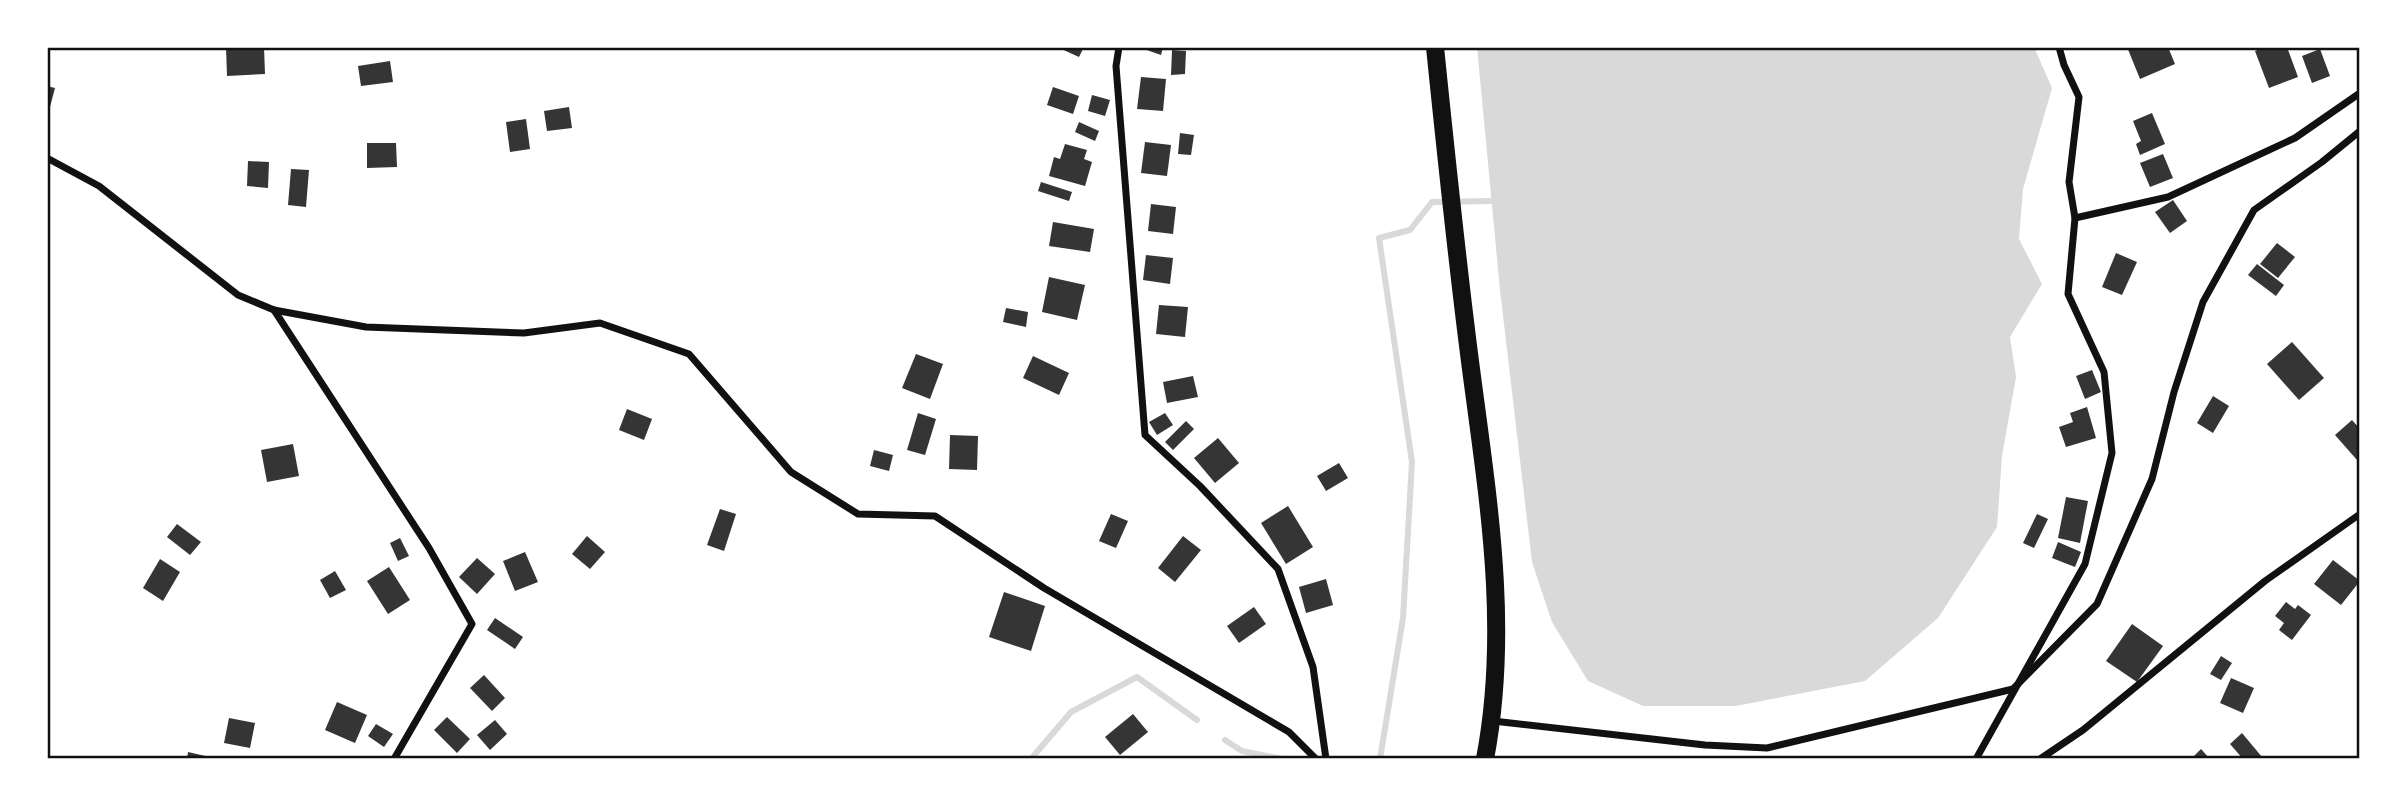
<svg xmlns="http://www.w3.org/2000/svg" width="2407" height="806" viewBox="0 0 2407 806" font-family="'PT Sans',sans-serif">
<rect width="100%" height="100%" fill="#fff"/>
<!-- water -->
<polygon fill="#d9d9d9" points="1477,47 2034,47 2052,88 2023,189 2019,239 2042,284 2010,337 2016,377 2002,456 1997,527 1938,618 1865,681 1736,706 1643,706 1588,681 1552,622 1532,562 1500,290"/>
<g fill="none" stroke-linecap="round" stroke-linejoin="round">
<!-- stream -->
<g stroke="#d9d9d9" stroke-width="6">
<polyline points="1225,740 1242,751 1282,759"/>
<polyline points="1031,759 1071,712 1137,677 1197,720"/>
<polyline points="1380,759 1403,618 1412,462 1379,238 1410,230 1432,202 1492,201"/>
</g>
</g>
<!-- building -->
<g fill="#353535">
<polygon points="226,47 264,47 265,74 227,76"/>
<polygon points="1057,47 1084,47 1079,57"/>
<polygon points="1138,47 1163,47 1161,55"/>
<polygon points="2127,47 2168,47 2175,64 2140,79"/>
<polygon points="2264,47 2287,47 2298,77 2269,88 2255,51"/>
<polygon points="2320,49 2330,76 2312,83 2302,56"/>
<polygon points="1172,50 1186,51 1185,74 1171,75"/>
<polygon points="390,61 393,82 361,86 358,66"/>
<polygon points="1141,77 1166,79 1163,111 1137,109"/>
<polygon points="47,86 55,88 50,107 47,106"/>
<polygon points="1053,87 1079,96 1073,114 1047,105"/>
<polygon points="1092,95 1110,100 1105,116 1088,111"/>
<polygon points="569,107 572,128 547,131 544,111"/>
<polygon points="2152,113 2165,144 2140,155 2136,144 2141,141 2133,121"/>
<polygon points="526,119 530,149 510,152 506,122"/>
<polygon points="1079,122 1099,131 1095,141 1075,132"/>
<polygon points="1180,133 1194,135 1191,155 1178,154"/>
<polygon points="1145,142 1171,145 1167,176 1141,173"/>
<polygon points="367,143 396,143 397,167 367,168"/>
<polygon points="1065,144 1087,150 1084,159 1092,162 1085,186 1049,176 1054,157 1060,159"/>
<polygon points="2163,154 2173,178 2150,187 2140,163"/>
<polygon points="248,161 269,162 268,188 247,186"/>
<polygon points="291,169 309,170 306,207 288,205"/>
<polygon points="1041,182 1072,192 1069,201 1038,191"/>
<polygon points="2173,200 2187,221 2170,233 2155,212"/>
<polygon points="1151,204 1176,207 1173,234 1148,231"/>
<polygon points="1053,222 1094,229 1090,252 1049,246"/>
<polygon points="2277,243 2295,257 2278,278 2260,264"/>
<polygon points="2116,253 2137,262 2122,295 2102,287"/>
<polygon points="1146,255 1173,258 1170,284 1143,280"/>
<polygon points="2257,264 2284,285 2276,296 2248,275"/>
<polygon points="1049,277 1085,285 1077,320 1042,312"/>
<polygon points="1159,305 1188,307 1185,337 1156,334"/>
<polygon points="1006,308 1028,312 1026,327 1003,322"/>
<polygon points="2292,342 2324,378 2299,400 2267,364"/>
<polygon points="916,354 943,364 930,399 902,388"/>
<polygon points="1033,356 1069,373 1059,395 1023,378"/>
<polygon points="2092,370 2101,392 2085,399 2076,376"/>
<polygon points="1193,376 1198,397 1167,403 1163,382"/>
<polygon points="2213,396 2229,406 2213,433 2197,423"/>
<polygon points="2087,407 2096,438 2066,447 2059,427 2073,422 2070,413"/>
<polygon points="627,409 652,419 644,440 619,430"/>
<polygon points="918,413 936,419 925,455 907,450"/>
<polygon points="1165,413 1173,425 1157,435 1149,422"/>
<polygon points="2352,420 2360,429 2357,460 2335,435"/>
<polygon points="1186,421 1194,429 1173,450 1165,442"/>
<polygon points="950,435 978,436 977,470 949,469"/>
<polygon points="1218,438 1239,463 1215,483 1194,458"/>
<polygon points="293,444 299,476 267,482 261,450"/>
<polygon points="874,450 893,455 889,471 870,466"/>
<polygon points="1339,463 1348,478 1326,491 1317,476"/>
<polygon points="2066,497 2088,501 2080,543 2058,538"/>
<polygon points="1288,506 1313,547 1286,564 1261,523"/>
<polygon points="720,509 736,514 724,551 707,545"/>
<polygon points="1111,514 1128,521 1116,548 1099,541"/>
<polygon points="2037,514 2048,519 2034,548 2023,543"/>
<polygon points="177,524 201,542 190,555 167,537"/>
<polygon points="587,536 605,552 590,569 572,554"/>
<polygon points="1183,536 1201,550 1175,582 1158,568"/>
<polygon points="400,538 409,556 398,561 390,543"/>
<polygon points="2058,542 2081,552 2075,567 2052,558"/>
<polygon points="525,552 538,582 515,591 503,561"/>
<polygon points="477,558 495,574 477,594 459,577"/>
<polygon points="160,559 180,572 163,601 143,588"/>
<polygon points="2333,560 2360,581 2341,605 2314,584"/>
<polygon points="389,567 410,600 388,614 367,581"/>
<polygon points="335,571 346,590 330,598 320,580"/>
<polygon points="1326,579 1333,605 1306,613 1299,587"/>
<polygon points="1004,592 1045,606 1031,651 989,637"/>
<polygon points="2286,602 2295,609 2298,605 2311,615 2292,640 2279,630 2284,623 2275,616"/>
<polygon points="1254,607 1266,624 1239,643 1227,626"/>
<polygon points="495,618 523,637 515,649 487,630"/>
<polygon points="2132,624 2163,646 2137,682 2106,661"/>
<polygon points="2221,656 2232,663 2221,680 2210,674"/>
<polygon points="484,675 505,698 492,711 470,688"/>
<polygon points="2231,678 2254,688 2243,713 2220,703"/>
<polygon points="337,702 367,715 355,743 325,730"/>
<polygon points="1133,714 1148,732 1120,755 1105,737"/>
<polygon points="447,717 470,739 457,753 434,730"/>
<polygon points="229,718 255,723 250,748 224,743"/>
<polygon points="495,720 507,734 490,750 477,735"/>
<polygon points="376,724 393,734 384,747 368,736"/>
<polygon points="2242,733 2262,757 2260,759 2243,759 2230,744"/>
<polygon points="2201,749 2210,759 2191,759"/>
<polygon points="188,752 214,758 214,759 187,759"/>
</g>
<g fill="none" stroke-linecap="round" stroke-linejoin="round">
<!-- minor -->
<g stroke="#111" stroke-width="7">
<polyline points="1119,47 1116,66 1145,435 1200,486 1278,569 1313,667 1326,759"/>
<polyline points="47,158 99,186 238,295 274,310 366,327 524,333 600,323 689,354 791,472 858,514 935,516 1044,588 1289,732 1316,759"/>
<polyline points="2075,218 2168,197 2295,138 2360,93"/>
<polyline points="274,310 429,548 472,624 394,759"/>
<polyline points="1493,721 1705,745 1767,748 2013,689 2097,604 2152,479 2174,392 2203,302 2254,210 2322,162 2360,131"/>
<polyline points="1976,759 2085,564 2112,453 2104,372 2068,294 2075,218 2069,182 2079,97 2064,65 2059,47"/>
<polyline points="2040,759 2083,730 2265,581 2360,514"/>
</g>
<!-- primary -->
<path stroke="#111" stroke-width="18" d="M 1435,47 C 1446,155 1457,262 1471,369 C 1488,499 1510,628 1485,759"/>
</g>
<!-- border -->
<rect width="2407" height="806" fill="none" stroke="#ffffff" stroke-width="98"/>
<rect x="49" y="49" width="2309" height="708" fill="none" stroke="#111" stroke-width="2.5"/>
</svg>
